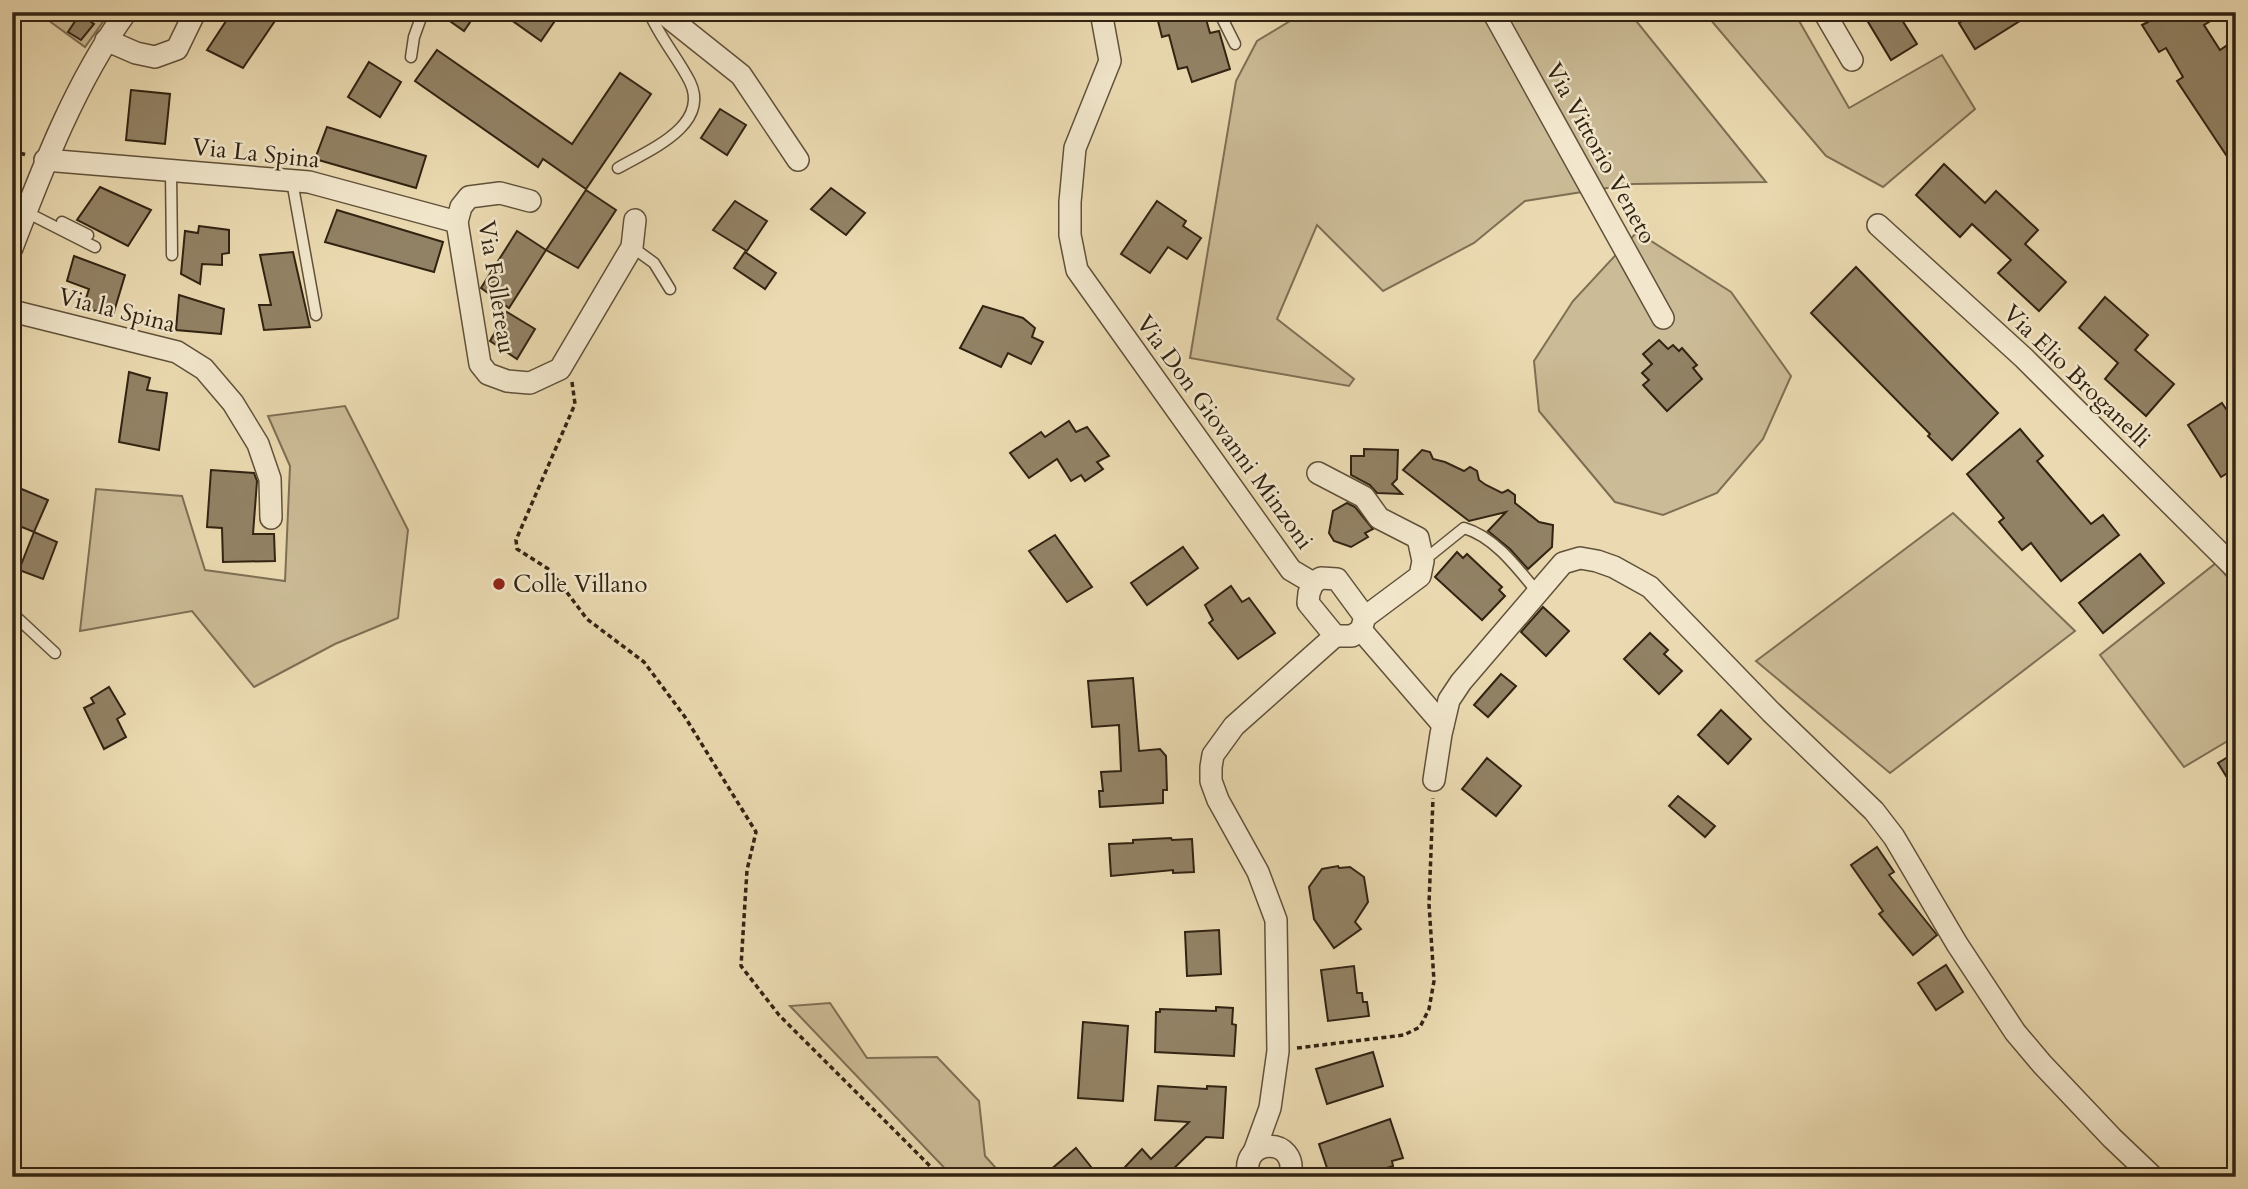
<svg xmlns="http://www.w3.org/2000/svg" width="2248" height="1189" viewBox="0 0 2248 1189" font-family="Cardo,serif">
<rect width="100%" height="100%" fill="#ebdab1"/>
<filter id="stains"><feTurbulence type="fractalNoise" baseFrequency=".00286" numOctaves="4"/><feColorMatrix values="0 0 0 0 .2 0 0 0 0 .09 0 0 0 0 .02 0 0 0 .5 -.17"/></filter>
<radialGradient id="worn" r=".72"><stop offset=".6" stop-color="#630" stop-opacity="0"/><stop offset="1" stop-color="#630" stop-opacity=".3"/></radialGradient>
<!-- green -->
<g fill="#cbbb96" stroke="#7e6f54" stroke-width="2">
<polygon points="37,12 110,12 85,47"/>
<polygon points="1305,12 1629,12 1766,182 1633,184 1525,201 1474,243 1383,291 1317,225 1277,319 1354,379 1349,386 1190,358 1236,81 1257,41"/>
<polygon points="1704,12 1794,12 1849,108 1942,55 1975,109 1883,187 1826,156"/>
<polygon points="1637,232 1731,292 1791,376 1763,439 1717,493 1663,515 1615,502 1539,411 1534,361 1573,301"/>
<polygon points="345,406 408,530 398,618 335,644 254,687 192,611 80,631 96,489 182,496 205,570 285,581 290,466 268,416"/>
<polygon points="1953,513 2075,631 1890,773 1756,661"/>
<polygon points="2216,563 2236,588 2236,736 2184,767 2100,655"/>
<polygon points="830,1003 867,1058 937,1057 979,1101 985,1156 1004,1177 953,1177 790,1006"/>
</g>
<!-- building -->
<g fill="#928265" stroke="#312312" stroke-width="2">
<polygon points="232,12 281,12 243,68 207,50"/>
<polygon points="437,12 477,12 464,31"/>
<polygon points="500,12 561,12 541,41"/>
<polygon points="1158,12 1204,12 1210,33 1219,31 1230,69 1192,82 1187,67 1178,69 1169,35 1162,37 1157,17 1159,16"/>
<polygon points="1862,12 1897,12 1917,44 1891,60"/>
<polygon points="1977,12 2034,12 1975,49 1959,23"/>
<polygon points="2142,12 2203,12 2209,22 2204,25 2220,50 2226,46 2236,62 2236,170 2177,81 2183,77 2166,48 2159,52 2142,25 2148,22"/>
<polygon points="80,14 94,24 81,40 68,32"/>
<polygon points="437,50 572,144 620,73 651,94 586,189 543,159 538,167 415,81"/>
<polygon points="369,62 401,82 380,117 348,97"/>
<polygon points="131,90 170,94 165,144 126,140"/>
<polygon points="720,109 746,125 727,155 701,138"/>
<polygon points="327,127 426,156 416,188 315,159"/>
<polygon points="1944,164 1985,203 1996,191 2038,230 2025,244 2066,282 2039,311 1998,273 2011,260 1972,224 1960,237 1916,195"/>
<polygon points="100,187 151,210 128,246 77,220"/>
<polygon points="831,188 865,213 846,235 811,209"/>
<polygon points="586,190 616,210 578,268 546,250"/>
<polygon points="735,201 767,221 747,251 713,230"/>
<polygon points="1157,201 1186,221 1183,226 1201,238 1187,259 1168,247 1150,273 1121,254"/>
<polygon points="337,210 443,242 434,272 325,242"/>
<polygon points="199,226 229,230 229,253 222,254 222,265 202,264 200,284 181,274 185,231 198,233"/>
<polygon points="517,231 546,250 509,308 481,288"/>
<polygon points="293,252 310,327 264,330 259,305 271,305 260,255"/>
<polygon points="745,252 776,273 765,289 734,268"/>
<polygon points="74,256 125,275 113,315 83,308 89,289 67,281"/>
<polygon points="1856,267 1998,413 1952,460 1928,436 1930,434 1811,313"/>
<polygon points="179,295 224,309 221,334 176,330"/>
<polygon points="2105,297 2148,335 2135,350 2174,384 2146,416 2105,379 2118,363 2079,328"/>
<polygon points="983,306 1023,318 1035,328 1032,337 1043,342 1031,364 1008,353 1001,367 960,348"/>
<polygon points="507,312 535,329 517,359 490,341"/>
<polygon points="1659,340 1668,349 1673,345 1679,351 1682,348 1697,365 1693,368 1702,379 1667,411 1643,385 1649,380 1642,373 1652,364 1643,354"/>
<polygon points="129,372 150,378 147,390 167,393 159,450 119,442"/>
<polygon points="2222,403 2236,424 2236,468 2221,477 2188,425"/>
<polygon points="1069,421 1076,432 1087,427 1109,456 1097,462 1103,469 1085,481 1081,475 1071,481 1057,459 1029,478 1010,453 1041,432 1045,437"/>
<polygon points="2020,429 2043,456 2037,461 2091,524 2103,515 2119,535 2061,581 2031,543 2022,550 1999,522 2004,518 1967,474"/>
<polygon points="1364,449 1398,450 1397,479 1392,484 1402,494 1377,493 1370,485 1351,475 1351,456 1364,456"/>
<polygon points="1422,450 1430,452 1433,459 1445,462 1464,471 1470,467 1477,471 1479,480 1486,485 1502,493 1508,490 1515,495 1515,503 1539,522 1553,525 1552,547 1528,569 1510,549 1488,531 1506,512 1469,521 1403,470"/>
<polygon points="211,470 254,473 257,481 253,534 274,534 275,561 223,562 222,528 207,527"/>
<polygon points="12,485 48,500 34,532 12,523"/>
<polygon points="1347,503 1355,507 1373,529 1365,533 1368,537 1351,547 1334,541 1329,533 1333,511"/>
<polygon points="34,532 57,542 43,579 19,570"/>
<polygon points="1055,535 1092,587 1067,602 1029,551"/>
<polygon points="1183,547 1198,568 1147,605 1131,583"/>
<polygon points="1457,552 1463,558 1467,554 1502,587 1499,590 1505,596 1482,620 1435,577"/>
<polygon points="2140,554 2164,583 2103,633 2079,603"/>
<polygon points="1231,586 1242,602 1249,598 1275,633 1238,659 1209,623 1213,620 1205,605"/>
<polygon points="1543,607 1569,631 1546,656 1521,632"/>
<polygon points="1650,633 1668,650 1664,654 1682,671 1659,694 1624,659"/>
<polygon points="1501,674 1516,686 1488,717 1474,705"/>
<polygon points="1133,678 1139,751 1160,749 1166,756 1167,790 1163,790 1163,803 1100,807 1099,791 1103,791 1101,772 1121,771 1119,725 1092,727 1088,681"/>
<polygon points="109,687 125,714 117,719 126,737 104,749 84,708 94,703 91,698"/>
<polygon points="1721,710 1751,739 1728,764 1698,735"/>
<polygon points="2236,752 2236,792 2218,763"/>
<polygon points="1487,758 1521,786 1496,816 1462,789"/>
<polygon points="1678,796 1715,826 1705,837 1669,806"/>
<polygon points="1171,838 1172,840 1192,839 1194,872 1173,873 1173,870 1111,876 1109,844 1133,843 1133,840"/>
<polygon points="1877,847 1894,872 1889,875 1937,935 1913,955 1879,914 1883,911 1851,865"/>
<polygon points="1338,866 1339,868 1350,867 1364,877 1368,902 1355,922 1361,929 1334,948 1314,919 1309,887 1322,869"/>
<polygon points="1219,930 1221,974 1187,976 1185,932"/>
<polygon points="1946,965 1963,992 1936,1010 1918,983"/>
<polygon points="1354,966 1357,993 1362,993 1363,1002 1367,1002 1369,1016 1328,1021 1321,970"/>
<polygon points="1216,1007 1233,1008 1232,1024 1236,1025 1234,1056 1155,1052 1156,1012 1160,1012 1160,1009 1216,1011"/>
<polygon points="1083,1022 1128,1026 1123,1101 1078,1098"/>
<polygon points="1373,1052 1383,1086 1327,1104 1316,1069"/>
<polygon points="1158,1086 1207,1089 1207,1086 1226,1087 1223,1138 1206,1137 1165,1177 1134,1177 1125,1167 1142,1149 1151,1159 1189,1122 1155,1120"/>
<polygon points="1390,1119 1403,1158 1392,1161 1393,1166 1381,1170 1383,1177 1330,1177 1319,1144"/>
<polygon points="1076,1148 1099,1177 1042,1177"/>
</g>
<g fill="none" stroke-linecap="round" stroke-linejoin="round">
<defs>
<g id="lane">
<polyline points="1219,12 1235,44"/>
<polyline points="411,57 414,37 423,12"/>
<path d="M 618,168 C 647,151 711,126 690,82 C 678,58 660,38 649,12"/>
<polyline points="171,171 172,255"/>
<polyline points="292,181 316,315"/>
<polyline points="26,212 95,247"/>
<polyline points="62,222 88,235"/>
<polyline points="632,247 654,263 670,289"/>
<path d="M 1423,561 L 1464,528 C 1495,537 1518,569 1538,593"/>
<polyline points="12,613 55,653"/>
</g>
<g id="street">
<polyline points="662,12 741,75 798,160"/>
<polyline points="1101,12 1110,61 1075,148 1070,202 1070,235 1077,270 1291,570 1313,583"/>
<polyline points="1493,12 1663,318"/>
<polyline points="1824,12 1852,60"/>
<polyline points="106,40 136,53 155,57 177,49 195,12"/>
<polyline points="45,160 309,182 457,222"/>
<polyline points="530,201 500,193 469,197 461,207 457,222 480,364 488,374 507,381 530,383 560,369 632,247 635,220"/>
<polyline points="1878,225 2024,358 2236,569"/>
<path d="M 12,248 C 43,167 75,83 126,12"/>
<polyline points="12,311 177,352 204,369 233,403 258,444 270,479 271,518"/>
<polyline points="1318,473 1364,497 1379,518 1418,538 1423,561 1420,576 1365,617 1361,630 1352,636 1335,636"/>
<polyline points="1313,583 1321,578 1337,579 1365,617"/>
<polyline points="1313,583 1309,593 1308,603 1335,636"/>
<polyline points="1361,630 1443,725"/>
<polyline points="1434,780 1441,734 1449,700 1461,682 1563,563 1580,558 1597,561 1614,567 1650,587 1771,712 1874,811 1894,837 1957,944 2015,1032 2042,1064 2112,1138 2153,1177"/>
<polyline points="1254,1152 1270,1108 1278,1051 1276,920 1258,872 1218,800 1211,781 1211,767 1213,755 1234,726 1335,636"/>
<path d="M 1249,1177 C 1238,1137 1300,1135 1290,1177"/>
</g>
</defs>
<!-- lane casing -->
<use href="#lane" stroke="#60513a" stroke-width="13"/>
<!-- street casing -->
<use href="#street" stroke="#60513a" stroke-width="24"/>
<!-- path -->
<g stroke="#312312" stroke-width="3.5" stroke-dasharray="5 3.5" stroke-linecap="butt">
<polyline points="12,151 27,155"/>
<polyline points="572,382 575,404 516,540 517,549 550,570 587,619 644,662 685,717 756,832 747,870 741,966 779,1015 941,1177"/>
<polyline points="1297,1048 1404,1035 1420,1027 1429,1009 1434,981 1429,904 1433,798"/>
</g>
<!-- lane -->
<use href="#lane" stroke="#f2e7cc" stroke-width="10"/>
<!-- street -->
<use href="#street" stroke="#f2e7cc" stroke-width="21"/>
</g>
<!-- markers -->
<circle fill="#8f2418" stroke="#f2e7cc" stroke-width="2.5" cx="499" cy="584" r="7"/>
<g text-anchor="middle" stroke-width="5" stroke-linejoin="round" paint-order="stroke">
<!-- street labels -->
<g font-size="24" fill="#312312" stroke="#f2e7cc">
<text transform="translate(256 153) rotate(6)" y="8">Via La Spina</text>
<text transform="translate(1601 153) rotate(61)" y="8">Via Vittorio Veneto</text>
<text transform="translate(497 287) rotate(81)" y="8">Via Follereau</text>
<text transform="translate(117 310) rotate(14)" y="8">Via la Spina</text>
<text transform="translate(2077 376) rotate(44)" y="8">Via Elio Broganelli</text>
<text transform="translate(1225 432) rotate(54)" y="8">Via Don Giovanni Minzoni</text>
</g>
<!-- poi labels -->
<g font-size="24" fill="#312312" stroke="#f2e7cc" text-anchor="start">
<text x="513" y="592">Colle Villano</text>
</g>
</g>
<!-- margin -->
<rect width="2248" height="1189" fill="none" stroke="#ebdab1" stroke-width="42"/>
<rect x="14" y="14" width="2220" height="1161" fill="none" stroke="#312312" stroke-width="3.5"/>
<rect x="21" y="21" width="2206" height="1147" fill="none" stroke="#312312" stroke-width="2"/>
<rect width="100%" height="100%" filter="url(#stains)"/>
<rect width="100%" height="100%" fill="url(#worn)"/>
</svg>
